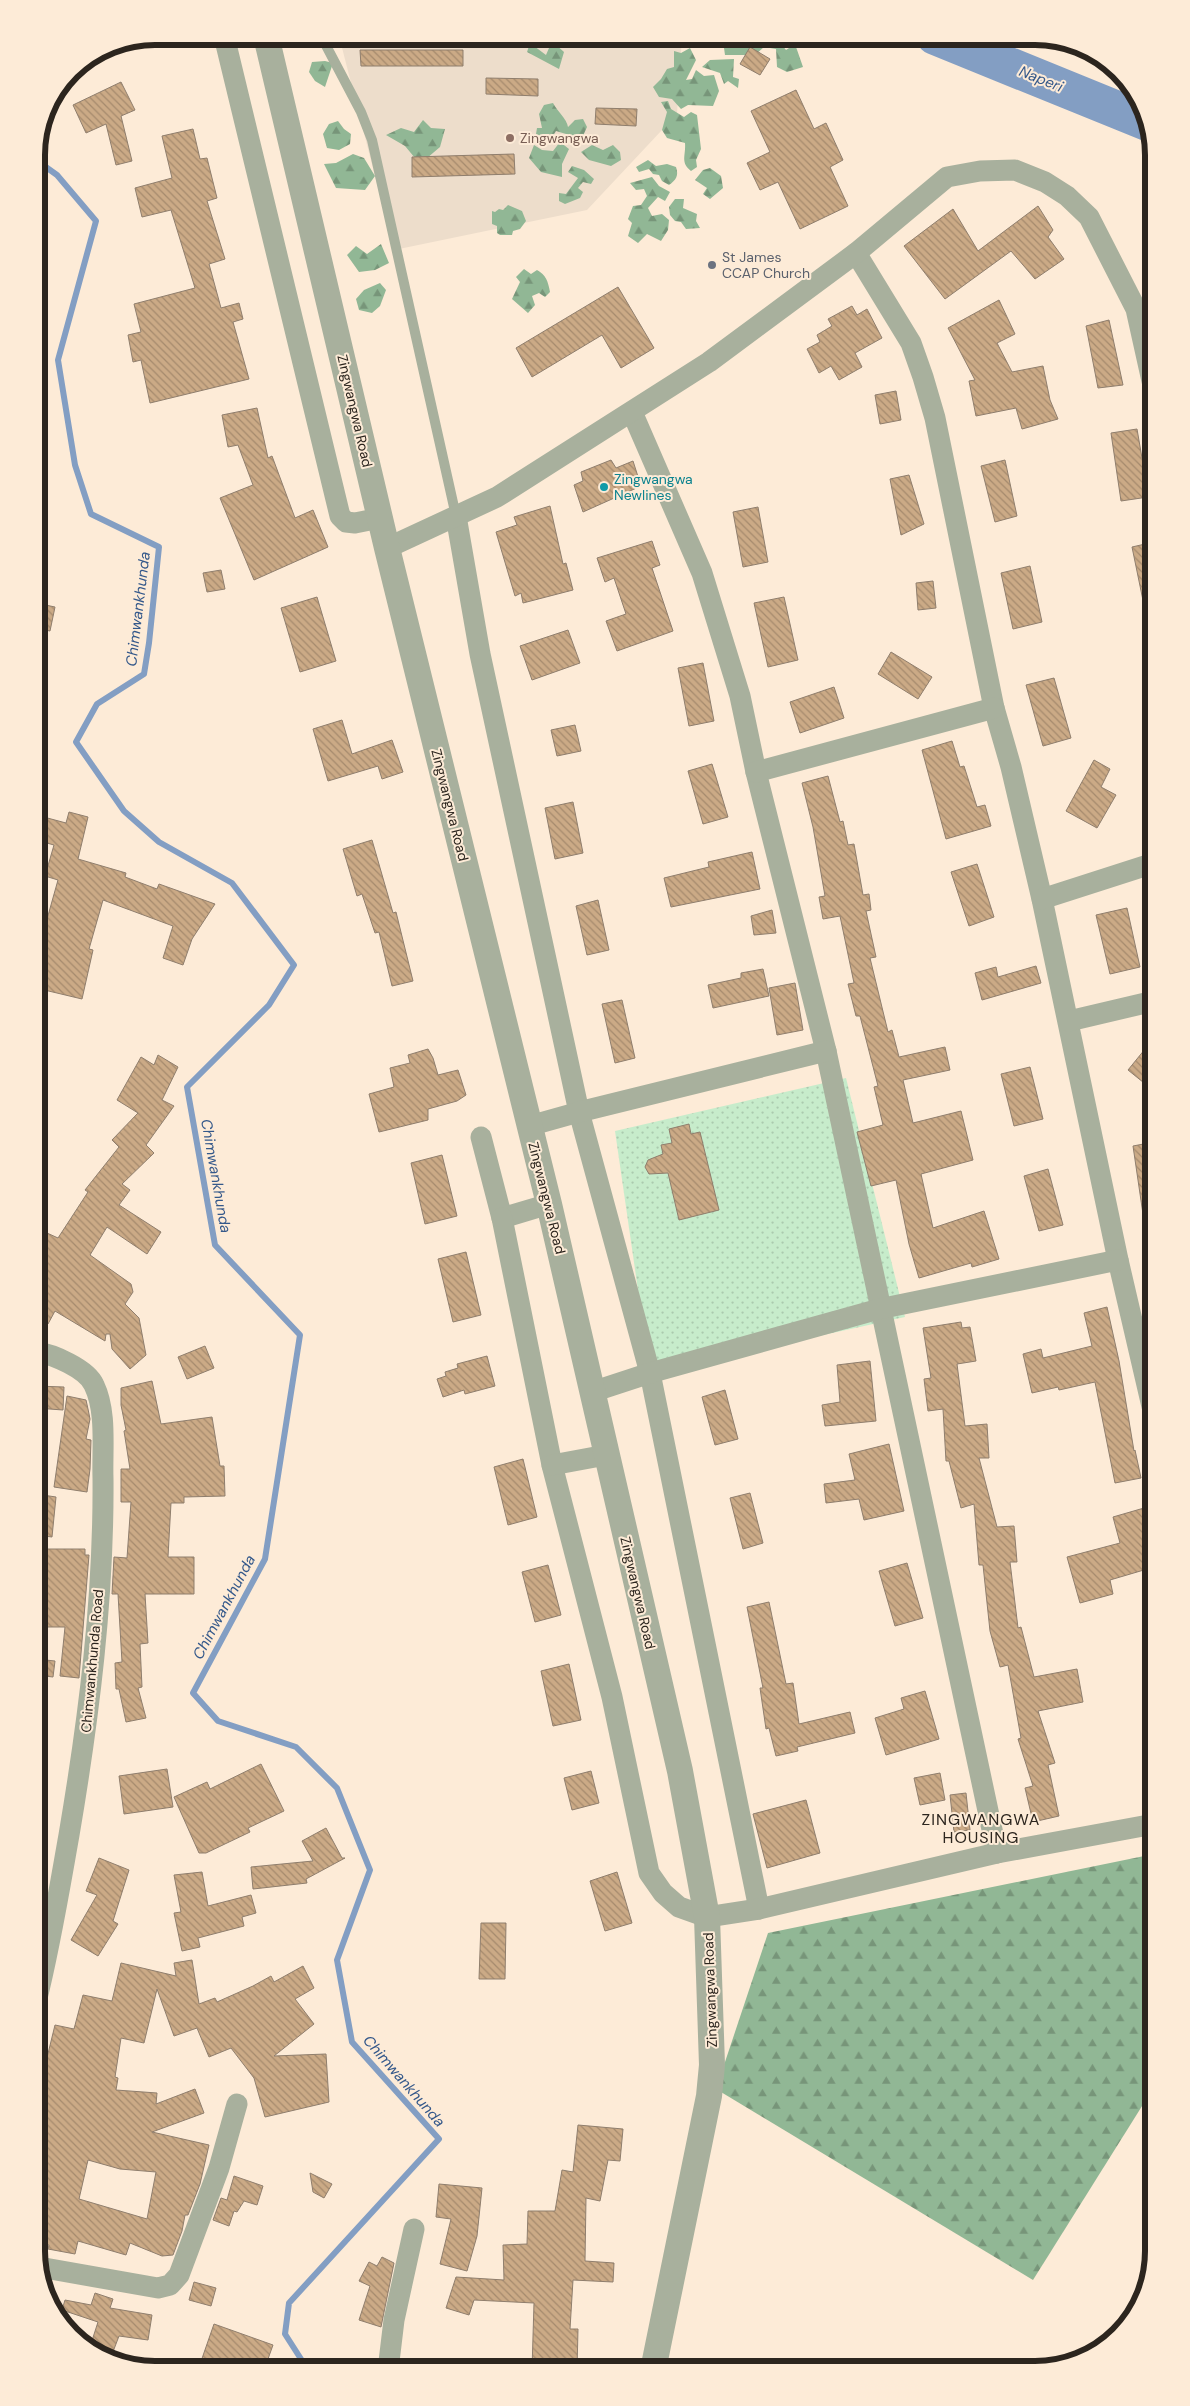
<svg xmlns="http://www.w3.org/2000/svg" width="1190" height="2406" viewBox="0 0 1190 2406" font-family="'DM Sans',sans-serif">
<defs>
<pattern id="grass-dots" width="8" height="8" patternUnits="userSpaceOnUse" patternTransform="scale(1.25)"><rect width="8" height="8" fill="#c7eccb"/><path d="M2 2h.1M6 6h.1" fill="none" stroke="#abcaae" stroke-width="1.8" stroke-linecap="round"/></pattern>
<pattern id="forest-firs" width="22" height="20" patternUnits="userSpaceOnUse" patternTransform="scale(1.25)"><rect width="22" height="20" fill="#91b795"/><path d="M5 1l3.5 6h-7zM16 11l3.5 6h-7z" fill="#779579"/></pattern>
<pattern id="building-back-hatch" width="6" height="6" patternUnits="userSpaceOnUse" patternTransform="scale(1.25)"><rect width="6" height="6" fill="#cbaa86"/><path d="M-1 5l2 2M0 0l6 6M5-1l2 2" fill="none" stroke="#a58a6d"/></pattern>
</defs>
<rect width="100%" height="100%" fill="#fdebd7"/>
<!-- education -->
<polygon fill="#edddcb" points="339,36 682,36 677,114 587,210 394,250"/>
<!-- grass -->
<polygon fill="url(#grass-dots)" points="846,1078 905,1317 650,1373 615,1131"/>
<!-- forest -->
<g fill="url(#forest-firs)">
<polygon points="753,36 790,36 782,45 786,50 795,44 803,67 787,72 777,67 776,49 764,47 755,55 725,55 724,48 736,48 742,43 746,47 751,43"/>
<polygon points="530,43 546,55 549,48 555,44 564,52 559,69 527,52"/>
<polygon points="690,48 696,60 686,80 692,79 696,70 704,76 714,75 719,91 713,106 688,105 681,109 672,99 659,97 653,87 661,79 667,69 674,67 674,51 681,53"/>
<polygon points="734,59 733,77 739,79 738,88 728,81 724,84 720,73 702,67 710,60"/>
<polygon points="325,61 333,63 325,87 315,81 309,72 312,62"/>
<path d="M 668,101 L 671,109 L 684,117 L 691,112 L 697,115 L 701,149 L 696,160 L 697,167 L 691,171 C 680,162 686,156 685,143 L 667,138 L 662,130 L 667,112 L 661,102 Z"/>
<path d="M 553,103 C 557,111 567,119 568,127 L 575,120 L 583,119 L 587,127 L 582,138 L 573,142 L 566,134 L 556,131 L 551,139 L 540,138 L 536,134 L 537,128 L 542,128 L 539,114 L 544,105 Z"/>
<polygon points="423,120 431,128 445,129 440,147 420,164 405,146 386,135 401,128 414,132"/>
<polygon points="338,121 344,129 351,134 350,144 339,150 327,148 323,134 329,124"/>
<polygon points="560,142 569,149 562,164 562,177 541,172 529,158 534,145 542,150 553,151"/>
<polygon points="592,145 603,150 613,145 620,152 621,160 611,166 589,160 581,152"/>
<polygon points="353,154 364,158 375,176 365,190 336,188 324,164 336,163"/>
<path d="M 648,160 L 656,166 L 667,164 L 676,167 C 679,176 676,180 669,185 L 662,181 L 659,175 L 653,174 L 649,169 L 639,172 L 636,167 Z"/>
<polygon points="572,166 584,170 594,179 591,184 583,182 578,188 583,192 580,198 565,204 559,201 559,193 566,194 578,178 568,172"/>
<polygon points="710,168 721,176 723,188 710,199 703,194 707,188 695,180 703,170"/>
<polygon points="652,177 659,186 670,192 665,201 658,197 648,208 652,216 662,214 669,220 668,230 661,241 647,234 638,243 628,236 632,223 628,219 633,206 641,205 647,196 644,189 636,190 630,183"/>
<polygon points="675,199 684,199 683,208 697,214 696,221 700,228 686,229 681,222 675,221 670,215 669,207"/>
<polygon points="508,205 522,211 526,221 520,229 513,231 512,235 500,235 497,233 497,226 492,224 492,211 495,212 499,209 503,210"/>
<polygon points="381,244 389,263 375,270 359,272 347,255 356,246 367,254"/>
<path d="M 524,269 L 531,274 L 537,270 C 546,275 548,281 550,292 L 545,297 L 539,293 L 532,296 L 535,305 L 528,313 L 512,299 L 520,282 L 516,277 Z"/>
<polygon points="380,283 386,290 380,306 372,313 359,310 356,299 364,290"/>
<polygon points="1154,1854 1154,2087 1033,2280 716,2089 768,1933"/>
</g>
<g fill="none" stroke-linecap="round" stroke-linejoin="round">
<!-- stream -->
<polyline stroke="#839ec3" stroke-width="6" points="36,160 57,175 96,221 58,360 75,465 91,514 159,547 149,643 144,674 97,704 76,742 124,811 159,842 232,883 294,965 269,1005 187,1087 215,1245 300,1335 265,1559 193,1693 218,1721 296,1747 337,1788 370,1870 337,1960 352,2042 439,2139 289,2303 285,2334 308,2370"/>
<!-- river -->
<polyline stroke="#839ec3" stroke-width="38" points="935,36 1147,122"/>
</g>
<!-- building -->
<g fill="url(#building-back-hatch)" stroke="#8f7e6d" fill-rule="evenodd">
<polygon points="750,47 770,59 760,75 740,64"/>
<polygon points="360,50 463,50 463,66 361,66"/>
<polygon points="486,78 538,79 538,96 486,94"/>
<polygon points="121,82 135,110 121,116 132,161 116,165 106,124 86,133 73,105"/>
<polygon points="796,90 814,129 826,123 843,160 830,167 848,206 800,229 778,182 760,190 747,163 770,152 751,111"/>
<polygon points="596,108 637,109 636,126 595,124"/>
<polygon points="193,129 200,159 207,158 217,198 207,201 225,259 209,264 221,308 239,303 243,319 233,322 249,379 150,403 141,360 133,362 128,335 141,332 134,304 195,288 171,210 142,217 135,188 172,178 162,136"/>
<polygon points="514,154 515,174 412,177 412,157"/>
<polygon points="1038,206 1053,230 1048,237 1064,259 1035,279 1011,251 945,299 904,246 953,209 978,251"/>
<polygon points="618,287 654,348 621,368 602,335 532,377 516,348"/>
<polygon points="999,300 1015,334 997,343 1012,372 1043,366 1050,400 1058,419 1022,429 1016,408 976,416 969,381 975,380 948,328"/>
<polygon points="852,306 857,315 867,309 882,338 855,353 862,367 839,380 831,366 819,373 807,349 820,342 817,335 832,326 828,319"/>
<polygon points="1109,320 1123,385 1098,388 1086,326"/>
<polygon points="896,391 901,420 880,424 875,395"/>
<polygon points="257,408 268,458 272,456 295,518 313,510 328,547 254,580 220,498 253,485 238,445 228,447 222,415"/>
<polygon points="1137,429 1142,458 1152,456 1154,476 1145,477 1148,497 1121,501 1111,433"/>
<polygon points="611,460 616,468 633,461 641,486 583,512 574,485 583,481 581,472"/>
<polygon points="1005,460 1017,516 995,522 981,466"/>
<polygon points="909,475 924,524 901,535 890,479"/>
<polygon points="550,506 563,564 566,563 573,590 523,603 521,593 515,596 496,532 517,525 514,517"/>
<polygon points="758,507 768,562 743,567 733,512"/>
<polygon points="652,541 660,565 652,568 673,631 617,651 606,621 626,614 614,578 605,582 597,558"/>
<polygon points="1154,542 1154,615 1146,615 1132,547"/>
<polygon points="1030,566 1042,622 1013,629 1001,573"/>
<polygon points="221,570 225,589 207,592 203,573"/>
<polygon points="933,581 936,608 918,610 916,583"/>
<polygon points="317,597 336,661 300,672 281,608"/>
<polygon points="784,597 798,660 768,667 754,603"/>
<polygon points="36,603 55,607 50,631 36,628"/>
<polygon points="568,630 580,663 532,680 520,646"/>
<polygon points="891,652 932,677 918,699 878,674"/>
<polygon points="703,663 714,721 689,726 678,668"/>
<polygon points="1054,678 1071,738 1043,746 1026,685"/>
<polygon points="834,687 844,718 800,733 790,702"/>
<polygon points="342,720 352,754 392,740 403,772 382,779 378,766 328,781 313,729"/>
<polygon points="575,725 581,751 557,756 551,730"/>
<polygon points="952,741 960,767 964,766 977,807 985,805 991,826 946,839 922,750"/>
<polygon points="1094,760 1110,769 1101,787 1116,795 1097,828 1066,811"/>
<polygon points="712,764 728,817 703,824 688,771"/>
<polygon points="828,776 840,822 843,821 848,845 854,844 863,895 869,894 871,910 866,911 876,957 870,958 888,1032 892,1030 899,1057 945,1047 950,1070 903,1080 913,1123 961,1111 973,1160 921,1174 933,1228 984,1211 999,1259 972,1267 971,1263 919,1278 909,1244 896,1180 871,1186 857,1132 883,1125 874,1087 878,1086 860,1016 856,1016 848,984 854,983 840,916 823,919 819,897 825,896 813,827 802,783"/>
<polygon points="573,802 583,853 555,859 545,808"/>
<polygon points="69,812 88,817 78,859 126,873 125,877 157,889 159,884 215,904 192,939 183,965 163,958 173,926 103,900 89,949 93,950 82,999 36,988 36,936 42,937 58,880 45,876 54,845 36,840 36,829 40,816 66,823"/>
<polygon points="372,840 393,913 396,912 413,981 392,986 379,932 375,933 362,894 357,896 343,849"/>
<polygon points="752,852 760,889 671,907 664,878 709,867 708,862"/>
<polygon points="977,864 994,917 969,926 951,872"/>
<polygon points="598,900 609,950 587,955 576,906"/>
<polygon points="1127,908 1140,967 1110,974 1096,915"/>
<polygon points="772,910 776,933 754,935 751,916"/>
<polygon points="1036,966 1041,983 982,1000 975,973 996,967 998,977"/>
<polygon points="763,969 769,996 713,1008 708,985 741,978 741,973"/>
<polygon points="795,983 803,1030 777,1035 769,988"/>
<polygon points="622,1000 635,1058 615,1063 602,1004"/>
<polygon points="1154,1038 1154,1091 1128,1070"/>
<polygon points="428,1049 433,1058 438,1075 458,1070 466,1095 457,1101 428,1109 428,1120 379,1132 369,1094 394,1087 390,1068 410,1063 408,1055"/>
<polygon points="158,1055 178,1067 162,1100 174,1106 146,1145 154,1153 122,1184 130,1190 119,1205 161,1232 147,1254 107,1227 90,1255 131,1284 133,1292 125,1304 139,1318 146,1355 130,1369 112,1349 110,1334 106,1334 105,1341 55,1311 48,1324 36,1317 36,1228 58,1238 88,1192 85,1190 119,1147 112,1140 138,1113 117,1100 141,1057 154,1065"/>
<polygon points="1030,1067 1043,1119 1014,1126 1001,1074"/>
<polygon points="689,1124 691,1134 700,1132 719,1210 679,1220 668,1173 649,1174 645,1167 648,1160 663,1154 661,1145 672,1143 669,1129"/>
<polygon points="1154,1142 1154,1220 1144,1221 1133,1146"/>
<polygon points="442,1155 457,1216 425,1224 411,1163"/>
<polygon points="1048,1169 1063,1225 1039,1231 1024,1176"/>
<polygon points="466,1252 481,1315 453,1322 438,1259"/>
<polygon points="1107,1307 1119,1361 1134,1451 1135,1450 1141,1478 1115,1483 1095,1382 1059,1390 1058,1387 1032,1393 1023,1354 1041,1349 1043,1358 1092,1346 1084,1313"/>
<polygon points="961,1322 962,1328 970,1327 976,1361 957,1364 965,1426 987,1424 989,1458 979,1458 997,1527 1014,1526 1017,1562 1010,1562 1018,1628 1021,1627 1034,1677 1077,1669 1083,1702 1038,1711 1055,1763 1048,1765 1059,1816 1033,1822 1025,1788 1033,1786 1018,1739 1021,1738 1008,1665 1000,1667 990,1631 983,1565 979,1565 974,1504 961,1508 949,1461 946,1461 943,1409 928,1411 924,1379 931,1378 923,1328"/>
<polygon points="205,1346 214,1368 187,1379 178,1357"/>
<polygon points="487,1356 495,1386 465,1394 464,1390 443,1397 437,1379 446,1376 445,1372 458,1368 457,1364"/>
<polygon points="870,1361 876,1421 825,1426 822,1405 840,1402 837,1365"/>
<polygon points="152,1381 161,1424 212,1417 220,1466 224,1466 225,1496 184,1497 184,1503 171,1503 168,1557 194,1557 194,1594 145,1594 148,1643 140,1644 142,1687 138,1688 146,1718 126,1722 119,1689 116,1689 115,1663 122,1662 118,1594 112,1594 114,1557 127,1558 131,1502 121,1502 121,1469 130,1469 124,1431 126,1430 121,1405 121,1388"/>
<polygon points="36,1386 64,1387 63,1410 36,1408"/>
<polygon points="725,1390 738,1439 715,1445 702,1397"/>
<polygon points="67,1396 86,1400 88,1409 90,1419 86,1439 91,1440 90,1469 87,1492 54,1487"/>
<polygon points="889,1444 904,1511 864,1520 859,1499 826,1503 824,1484 855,1480 849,1454"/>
<polygon points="523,1459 537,1517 508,1525 494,1467"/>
<polygon points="750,1493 763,1543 743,1549 730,1498"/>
<polygon points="36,1494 56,1497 52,1537 36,1535"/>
<polygon points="1144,1508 1154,1541 1154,1567 1110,1580 1113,1594 1080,1603 1067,1557 1120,1543 1113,1517"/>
<polygon points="42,1549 85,1549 85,1555 89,1555 79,1678 60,1676 65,1627 36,1627 36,1588 42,1588"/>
<polygon points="907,1563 923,1618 895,1626 879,1571"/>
<polygon points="548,1565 561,1615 535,1622 522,1572"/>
<polygon points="769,1602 786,1684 793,1683 799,1724 850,1712 855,1733 797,1747 798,1751 776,1756 769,1728 766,1729 760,1688 763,1688 747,1607"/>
<polygon points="36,1659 55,1661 53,1677 36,1675"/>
<polygon points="569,1664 581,1720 553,1726 541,1671"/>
<polygon points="925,1691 939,1739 886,1755 875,1718 904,1709 901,1698"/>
<polygon points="261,1764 284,1811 248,1828 250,1832 206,1853 199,1853 174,1797 207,1782 210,1789"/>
<polygon points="167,1769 173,1807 124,1814 119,1776"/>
<polygon points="591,1771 599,1803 572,1810 564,1778"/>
<polygon points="940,1773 945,1800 920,1805 914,1778"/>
<polygon points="966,1793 970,1830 954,1832 950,1795"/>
<polygon points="806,1800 820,1853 767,1868 753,1814"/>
<polygon points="326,1828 342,1858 345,1858 306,1879 307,1883 253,1889 251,1867 313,1861 302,1841"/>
<polygon points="99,1858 129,1870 113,1921 118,1924 98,1956 71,1940 97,1895 86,1891"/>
<polygon points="202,1872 208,1906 251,1895 256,1913 242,1917 244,1926 198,1938 200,1947 182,1951 174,1913 181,1912 174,1875"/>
<polygon points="617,1872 632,1923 605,1931 590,1881"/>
<polygon points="481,1923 506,1923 505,1979 479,1979"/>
<path d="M 192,1960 L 199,2004 L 215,1998 L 217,2002 L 253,1986 L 271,1976 L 274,1982 L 303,1966 L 314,1988 L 295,1999 L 314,2024 L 274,2056 L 326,2054 L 329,2102 L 265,2117 L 254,2078 L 231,2048 L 209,2057 L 197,2028 L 174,2036 L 157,1989 L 144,2043 L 121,2038 L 115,2077 L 118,2078 L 116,2090 L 157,2093 L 156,2104 L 195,2089 L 204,2113 L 152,2132 L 209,2145 L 200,2184 L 188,2215 L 185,2215 L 182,2231 L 173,2255 L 162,2256 L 130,2243 L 126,2255 L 78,2241 L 75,2254 L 48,2249 L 49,2245 L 36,2243 L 36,2157 L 44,2094 L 44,2070 L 55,2025 L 74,2029 L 83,1995 L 112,2001 L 121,1963 L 176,1976 L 174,1963 ZM 88,2160 L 120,2169 L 156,2172 L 147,2219 L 79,2199 Z"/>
<polygon points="578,2125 623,2129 620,2161 608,2160 600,2201 586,2198 585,2261 614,2263 613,2282 573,2280 570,2329 578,2329 577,2370 532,2370 534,2303 474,2300 469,2315 446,2308 456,2277 504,2280 503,2245 527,2244 528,2211 555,2211 562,2170 573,2172"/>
<polygon points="310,2173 332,2184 324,2198 313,2192"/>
<polygon points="234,2176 263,2186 257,2205 244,2201 237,2212 234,2211 229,2226 213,2220 221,2198 227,2200"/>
<polygon points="439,2184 482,2188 477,2236 467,2271 440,2264 451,2219 436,2217"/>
<polygon points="382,2257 394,2263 381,2327 359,2320 370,2286 359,2281 369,2262 377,2266"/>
<polygon points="194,2282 216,2288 211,2306 189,2300"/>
<polygon points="95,2293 113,2299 110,2308 152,2315 148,2340 119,2336 111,2357 89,2350 98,2322 62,2310 65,2300 91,2305"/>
<polygon points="214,2324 273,2345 264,2370 198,2370"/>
</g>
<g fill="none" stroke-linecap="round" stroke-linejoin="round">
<!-- service -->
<polyline stroke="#a8b09d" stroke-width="10" points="321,36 361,112 372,140 456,516"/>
<!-- minor -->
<g stroke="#a8b09d" stroke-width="21">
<polyline points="224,36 340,516 346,522 355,523 380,518"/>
<polyline points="856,253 911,343 923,377 935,418 994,708 1011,767 1042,899 1118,1260 1154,1415"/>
<polyline points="632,412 702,573 740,696 756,772 826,1051 997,1853"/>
<polyline points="456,516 480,654 579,1112 650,1373 759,1909"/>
<polyline points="387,548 497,497 709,362 856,253 947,177 980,171 1015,170 1045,182 1067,196 1089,217 1136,309 1154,390"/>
<polyline points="756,772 994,708"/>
<polyline points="1042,899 1154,863"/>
<polyline points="1069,1021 1154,1001"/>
<polyline points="529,1126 579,1112 826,1051"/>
<polyline points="481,1137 502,1218 549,1204"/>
<polyline points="502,1218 552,1465 612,1697 649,1873 663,1893 679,1907 707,1917 759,1909 997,1853 1154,1824"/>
<polyline points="592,1392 650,1373 879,1309 1118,1260"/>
<polyline points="552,1465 606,1455"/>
<path d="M 36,2002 C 50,1947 59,1891 69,1835 C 89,1717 104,1598 103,1478 C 102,1448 107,1412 94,1385 C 87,1369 53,1354 36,1352"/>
<polyline points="39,2267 158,2288 170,2285 179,2275 219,2168 237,2104"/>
<polyline points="388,2370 394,2320 414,2229"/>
</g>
<!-- tertiary -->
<polyline stroke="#a8b09d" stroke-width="26" points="266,36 387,548 549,1204 680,1771 707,1917 712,2065 709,2096 653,2370"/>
</g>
<!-- markers -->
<circle fill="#8d6e63" stroke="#fdebd7" stroke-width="2" cx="510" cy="138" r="5"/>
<circle fill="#6b7280" stroke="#fdebd7" stroke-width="2" cx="712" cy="265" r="5"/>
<circle fill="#0f9aa8" stroke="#fdebd7" stroke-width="2" cx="604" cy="487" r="5"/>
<g text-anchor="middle" stroke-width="4" stroke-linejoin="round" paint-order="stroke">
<!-- education labels -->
<g font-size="14" fill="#785e54" stroke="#fdebd7" text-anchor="start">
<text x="520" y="143">Zingwangwa</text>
</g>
<!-- worship labels -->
<g font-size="14" fill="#5b616d" stroke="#fdebd7" text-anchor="start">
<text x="722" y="262">St James<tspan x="722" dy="16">CCAP Church</tspan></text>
</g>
<!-- street labels -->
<g font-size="14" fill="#2c251e" stroke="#fdebd7">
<text transform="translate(355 411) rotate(77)" y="5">Zingwangwa Road</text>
<text transform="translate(450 805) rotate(76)" y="5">Zingwangwa Road</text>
<text transform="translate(547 1198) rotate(76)" y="5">Zingwangwa Road</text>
<text transform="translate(638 1593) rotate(77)" y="5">Zingwangwa Road</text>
<text transform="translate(92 1661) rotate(-85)" y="5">Chimwankhunda Road</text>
<text transform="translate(710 1990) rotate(-92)" y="5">Zingwangwa Road</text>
</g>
<!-- culture labels -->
<g font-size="14" fill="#0d838f" stroke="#fdebd7" text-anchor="start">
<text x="614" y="484">Zingwangwa<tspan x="614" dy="16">Newlines</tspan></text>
</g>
<!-- water labels -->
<g font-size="15" font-style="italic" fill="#34588a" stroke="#fdebd7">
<text transform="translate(1041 79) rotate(22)" y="5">Naperi</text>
<text transform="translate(138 609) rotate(-83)" y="5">Chimwankhunda</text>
<text transform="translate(216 1176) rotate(80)" y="5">Chimwankhunda</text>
<text transform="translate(224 1607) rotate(-62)" y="5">Chimwankhunda</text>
<text transform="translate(404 2081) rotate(49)" y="5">Chimwankhunda</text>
</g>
<!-- quarter labels -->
<g font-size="16" letter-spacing="1" fill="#2c251e" stroke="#fdebd7">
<text x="981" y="1825">ZINGWANGWA<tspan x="981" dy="18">HOUSING</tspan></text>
</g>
</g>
<!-- crop -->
<path d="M0 0H1190V2406H0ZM155 45H1035A110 110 0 0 1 1145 155V2251A110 110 0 0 1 1035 2361H155A110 110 0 0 1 45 2251V155A110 110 0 0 1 155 45Z" fill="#fdebd7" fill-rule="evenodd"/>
<path fill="none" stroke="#2c251e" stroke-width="6" d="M155 45H1035A110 110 0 0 1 1145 155V2251A110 110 0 0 1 1035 2361H155A110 110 0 0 1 45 2251V155A110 110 0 0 1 155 45Z"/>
</svg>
